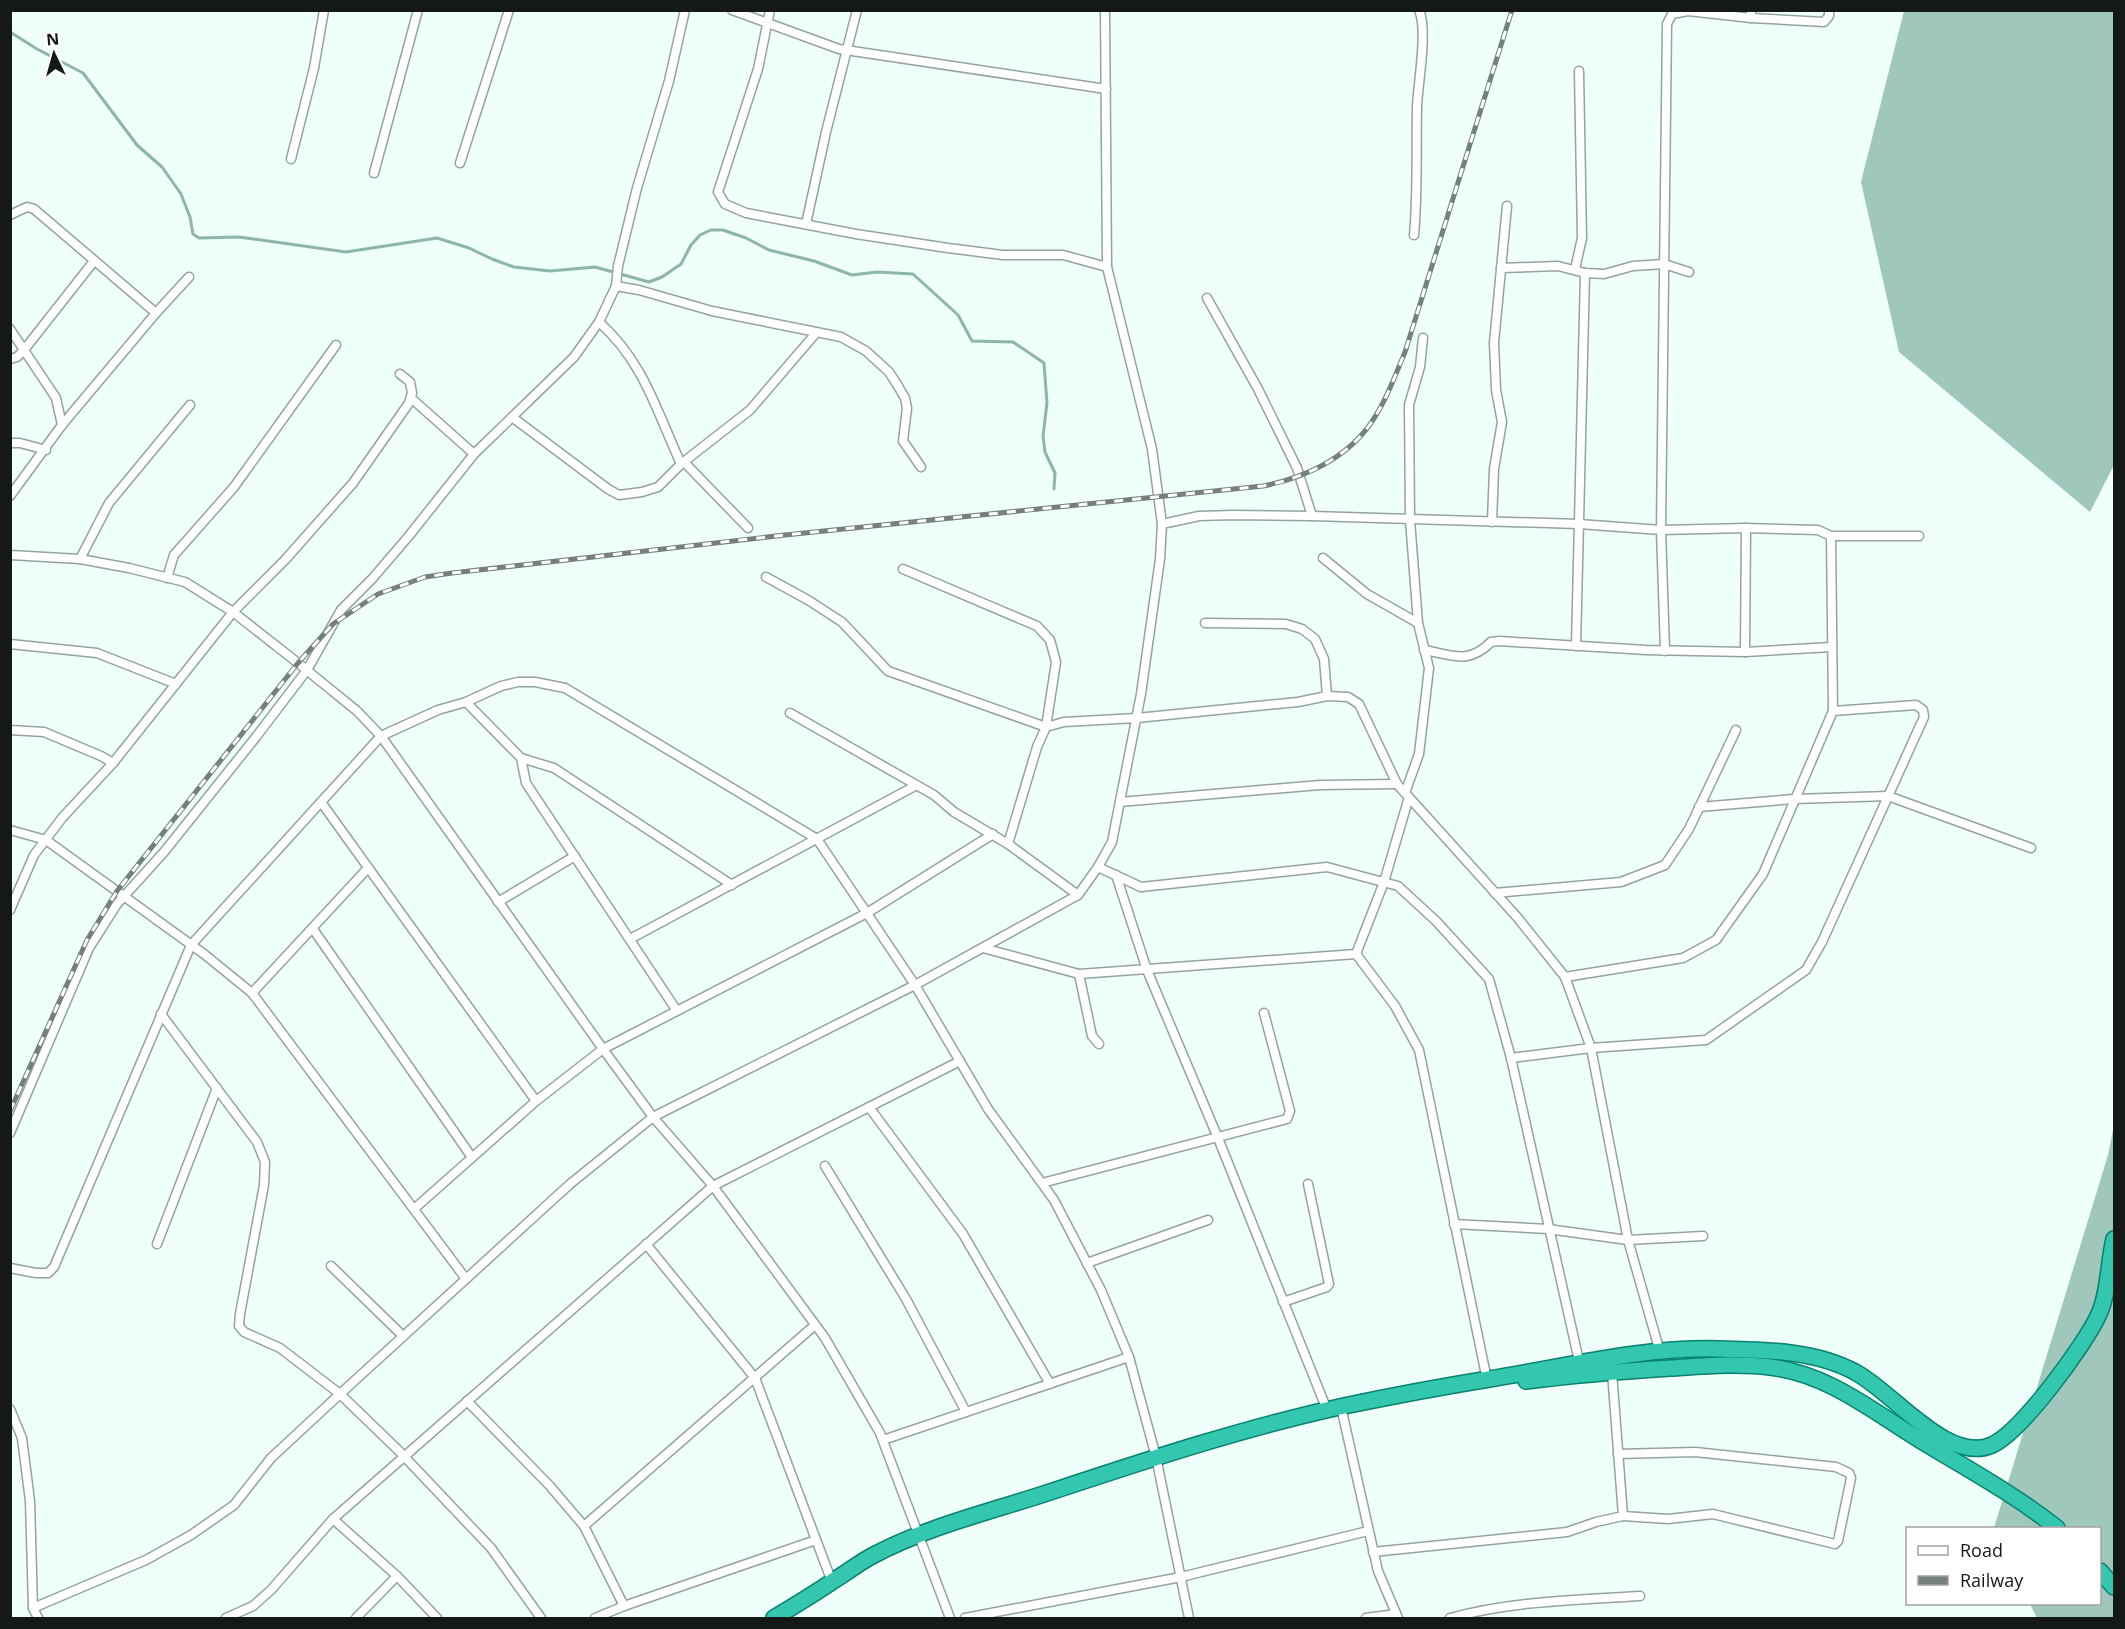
<svg xmlns="http://www.w3.org/2000/svg" width="2125" height="1629" viewBox="0 0 2125 1629" font-family="'Open Sans',sans-serif">
<rect width="100%" height="100%" fill="#effffa"/>
<!-- forest -->
<g fill="#a0c7bc">
<polygon points="1904,11 2114,11 2114,465 2090,512 1899,352 1861,182"/>
<polygon points="2114,1125 2114,1618 2037,1618 2030,1604 2100,1604 2100,1528 1994,1528 2108,1155"/>
</g>
<g fill="none" stroke-linecap="round" stroke-linejoin="round">
<!-- stream -->
<polyline stroke="#8eb5aa" stroke-width="3" points="10,32 37,49 83,73 137,145 162,167 181,194 190,217 193,234 199,238 239,237 346,252 437,238 469,248 492,259 514,267 550,271 595,267 649,282 662,277 681,264 691,245 700,235 711,230 723,230 746,238 769,250 814,261 852,275 877,272 913,274 958,315 972,341 1013,342 1044,363 1047,403 1043,436 1045,452 1055,473 1054,489"/>
<defs>
<g id="minor">
<polyline points="732,10 839,49 1106,89"/>
<polyline points="770,10 758,69 718,192 725,204 746,213 856,234 948,248 1003,255 1063,255 1107,267"/>
<polyline points="1105,10 1107,267 1152,449 1162,524"/>
<polyline points="1751,18 1824,22 1829,16 1829,10"/>
<polyline points="291,159 314,68 324,10"/>
<polyline points="460,163 509,10"/>
<polyline points="374,173 418,10"/>
<polyline points="10,215 27,207 34,209 156,313"/>
<polyline points="806,224 826,132 857,10"/>
<path d="M 1414,235 C 1418,192 1416,149 1417,106 C 1418,83 1428,30 1419,10"/>
<polyline points="1501,268 1558,266 1585,273 1604,274 1633,266 1664,264 1689,272"/>
<polyline points="1575,269 1582,238 1579,71"/>
<polyline points="616,286 639,290 712,311 841,337 866,351 889,372 898,386 905,398 907,408 903,441 921,467"/>
<path d="M 599,322 C 644,362 657,412 681,464"/>
<polyline points="10,329 56,398 62,425"/>
<polyline points="10,359 17,357 24,350 94,261"/>
<polyline points="411,398 474,454"/>
<polyline points="512,417 608,489 619,495 642,492 658,487 681,464 750,410 816,333"/>
<polyline points="10,443 20,443 46,450"/>
<polyline points="684,462 748,528"/>
<polyline points="10,496 62,425 156,313 189,277"/>
<polyline points="1312,516 1579,524 1661,530 1746,528 1818,530 1831,536 1919,536"/>
<polyline points="1492,522 1494,469 1502,422 1496,390 1494,343 1507,206"/>
<polyline points="10,555 80,559 129,568 185,582 233,612 298,663 357,711 381,736 603,1049 653,1117 713,1186 825,1338 880,1433 950,1618"/>
<polyline points="1323,558 1367,594 1418,623"/>
<polyline points="80,559 109,503 190,405"/>
<polyline points="766,577 808,600 842,622 888,671 1046,727 1056,662 1050,640 1037,626 903,569"/>
<polyline points="167,578 174,555 234,487 336,345"/>
<polyline points="1205,623 1286,624 1302,629 1315,639 1324,659 1327,696"/>
<polyline points="10,644 97,653 176,684"/>
<polyline points="1576,646 1585,273"/>
<path d="M 1424,650 C 1453,655 1468,665 1491,642 L 1499,641 L 1646,650 L 1745,652 L 1832,647"/>
<polyline points="1665,651 1661,530 1667,24 1672,14 1688,11 1751,18 1751,10"/>
<polyline points="1745,652 1746,528"/>
<polyline points="466,702 521,758 554,768 732,885"/>
<polyline points="790,713 934,795 954,812 1008,844 1078,895"/>
<polyline points="10,730 44,732 101,756 113,763"/>
<polyline points="521,758 526,783 677,1011"/>
<polyline points="1405,793 1419,754 1429,668 1418,623 1410,520 1409,405 1420,367 1423,338"/>
<polyline points="321,802 536,1101"/>
<polyline points="1120,802 1320,785 1397,784"/>
<polyline points="1699,807 1794,799 1888,796 2031,848"/>
<polyline points="10,830 46,840 204,954 252,993 466,1279"/>
<polyline points="1008,844 1037,747 1046,727 1064,722 1137,718 1298,702 1327,696 1348,697 1359,704 1397,784 1517,917 1565,977 1591,1048 1628,1240 1660,1352"/>
<polyline points="1098,867 1141,887 1327,867 1398,886 1436,921 1489,979 1511,1058 1579,1361"/>
<polyline points="1116,875 1147,970 1218,1138 1327,1410"/>
<polyline points="1495,893 1621,882 1665,865 1689,829 1736,730"/>
<polyline points="498,902 575,856"/>
<polyline points="10,910 34,855 62,818 113,763 233,612 285,560 353,483 409,403 412,393 410,382 400,374"/>
<polyline points="313,929 471,1156"/>
<polyline points="630,939 915,786"/>
<polyline points="983,948 1079,974 1356,954 1395,1006 1419,1050 1487,1380"/>
<polyline points="1356,954 1384,882 1409,797"/>
<polyline points="1079,974 1092,1036 1099,1044"/>
<polyline points="1565,977 1683,958 1716,940 1763,874 1833,711 1831,536"/>
<polyline points="252,993 368,868"/>
<polyline points="161,1014 257,1142 265,1162 264,1185 240,1314 239,1326 244,1332 280,1348 340,1394 398,1450 491,1548 541,1618"/>
<polyline points="1511,1058 1591,1048 1706,1040 1806,970 1822,942 1924,717 1923,710 1916,705 1833,711"/>
<polyline points="869,1107 963,1234 1050,1384"/>
<polyline points="10,1133 89,948 117,904 164,852 256,737 307,670 341,610 372,579 408,537 474,454 574,357 599,322 616,286 618,266 637,188 669,81 685,10"/>
<polyline points="825,1166 906,1299 966,1412"/>
<polyline points="1042,1183 1287,1119 1290,1111 1264,1013"/>
<polyline points="414,1209 536,1101 603,1049 867,913 993,834"/>
<polyline points="1454,1224 1548,1229 1628,1240 1703,1236"/>
<polyline points="157,1244 217,1088"/>
<polyline points="646,1244 755,1378 832,1582"/>
<polyline points="1087,1263 1208,1220"/>
<polyline points="331,1266 403,1336"/>
<polyline points="10,1268 36,1273 48,1273 54,1267 191,945 381,736 438,710 466,702 501,686 518,682 535,682 565,688 817,839 915,985 988,1109 1054,1200 1101,1290 1129,1357 1156,1457 1189,1618"/>
<polyline points="1283,1302 1327,1287 1329,1284 1308,1184"/>
<polyline points="467,1401 549,1485 584,1526 624,1606"/>
<polyline points="1341,1407 1378,1571 1398,1618"/>
<polyline points="10,1409 22,1438 30,1501 33,1608 38,1618"/>
<polyline points="883,1440 1129,1357"/>
<polyline points="1618,1454 1695,1452 1836,1467 1849,1473 1851,1478 1838,1541 1835,1544 1713,1514 1668,1519 1623,1516"/>
<polyline points="333,1519 397,1576 437,1618"/>
<polyline points="584,1526 815,1325"/>
<polyline points="1373,1552 1567,1532 1596,1522 1623,1516 1612,1372"/>
<polyline points="33,1608 146,1560 191,1535 234,1505 271,1458 340,1394 570,1184 653,1117 915,985 1078,895 1098,867 1112,842 1141,694 1160,559 1162,524 1199,516 1233,515 1312,516 1297,468 1258,389 1207,298"/>
<polyline points="226,1618 253,1606 271,1590 333,1519 713,1186 960,1061"/>
<polyline points="356,1618 397,1576"/>
<polyline points="595,1618 624,1606 816,1540"/>
<polyline points="965,1618 1181,1577 1368,1531"/>
<polyline points="1366,1618 1396,1614"/>
<path d="M 1450,1618 C 1512,1601 1576,1600 1640,1596"/>
</g>
<g id="trunk">
<path d="M 1526,1381 C 1574,1375 1622,1371 1671,1368 C 1704,1366 1737,1363 1770,1367 C 1828,1374 1871,1410 1920,1440 C 1966,1468 2014,1494 2057,1528"/>
<polyline points="2100,1571 2114,1587"/>
<path d="M 774,1618 C 794,1606 814,1594 833,1581 C 846,1573 859,1563 872,1556 C 926,1527 989,1512 1047,1493 C 1144,1461 1243,1428 1344,1406 C 1392,1396 1440,1387 1489,1379 C 1565,1367 1641,1347 1719,1349 C 1763,1350 1815,1350 1855,1372 C 1892,1391 1948,1465 1992,1445 C 2021,1432 2085,1345 2099,1314 C 2109,1292 2108,1263 2114,1239"/>
</g>
</defs>
<!-- minor casing -->
<use href="#minor" stroke="#94a39f" stroke-width="11"/>
<!-- trunk casing -->
<use href="#trunk" stroke="#08816e" stroke-width="18"/>
<!-- minor -->
<use href="#minor" stroke="#fff" stroke-width="8"/>
<!-- trunk -->
<use href="#trunk" stroke="#34c7b0" stroke-width="15"/>
<defs>
<path id="rail" d="M 10,1111 L 87,940 L 117,891 L 298,663 L 333,624 L 378,594 L 425,577 L 452,573 L 785,535 L 1263,486 C 1304,478 1346,459 1371,423 C 1386,401 1395,376 1405,352 L 1512,10"/>
</defs>
<!-- rail casing -->
<use href="#rail" stroke="#757f7c" stroke-width="5"/>
<!-- rail -->
<use href="#rail" stroke="#fff" stroke-width="3" stroke-dasharray="9" stroke-linecap="butt"/>
</g>
<!-- border -->
<rect width="2125" height="1629" fill="none" stroke="#141918" stroke-width="24"/>
<!-- legend -->
<rect x="1906" y="1527" width="195" height="78" fill="#ffffff" stroke="#a1a3a3" stroke-width="1.5"/>
<rect x="1918" y="1546" width="30" height="9" fill="#ffffff" stroke="#a1a3a3" stroke-width="1.5"/>
<text x="1960" y="1557" font-size="18" fill="#141918">Road</text>
<rect x="1918" y="1576" width="30" height="9" fill="#757f7c" stroke="#a1a3a3" stroke-width="1.5"/>
<text x="1960" y="1587" font-size="18" fill="#141918">Railway</text>
<!-- north arrow -->
<g transform="translate(54 54) rotate(355)" stroke="#ffffff" stroke-width="4.5" paint-order="stroke">
<path d="M0-4.5L10 22L0 15L-10 22Z" fill="#141918"/>
<text y="-9" font-size="16" font-weight="bold" text-anchor="middle" fill="#141918">N</text>
</g>
</svg>
